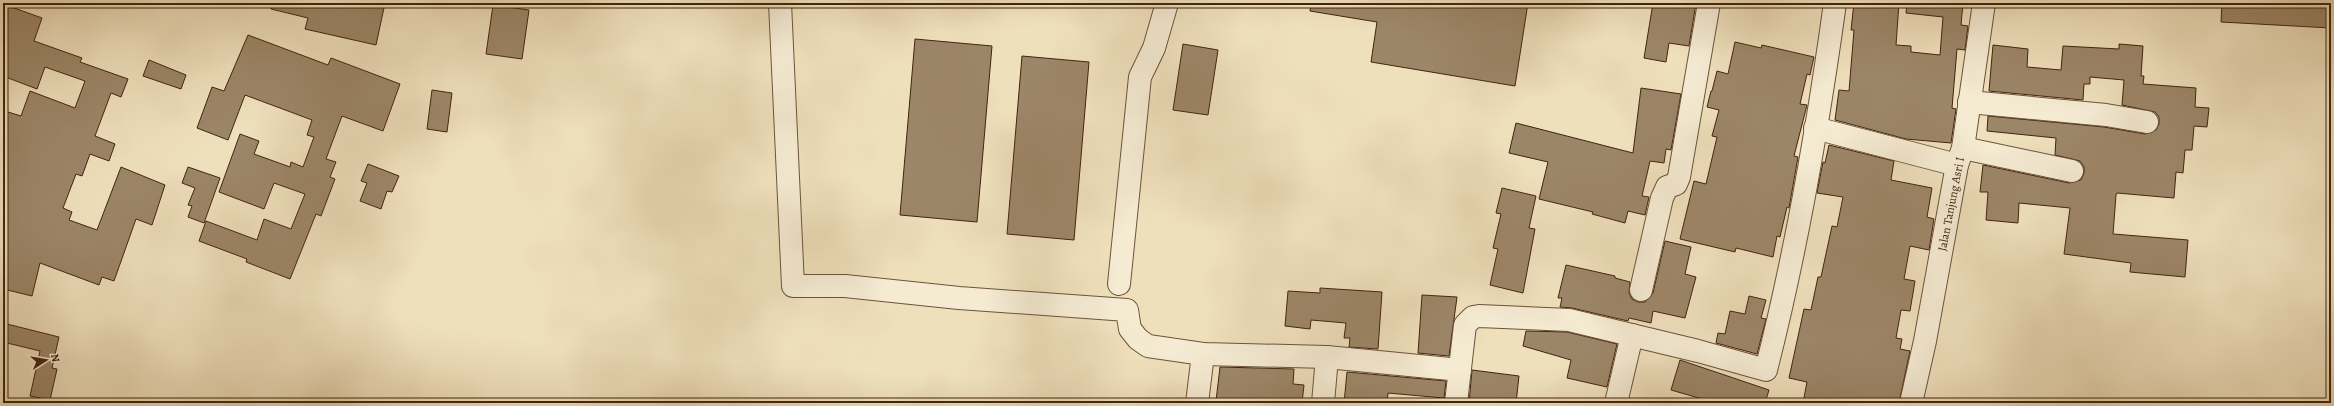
<svg xmlns="http://www.w3.org/2000/svg" width="2334" height="406" viewBox="0 0 2334 406" font-family="Alegreya,serif">
<rect width="100%" height="100%" fill="#efe0bc"/>
<filter id="stains"><feTurbulence type="fractalNoise" baseFrequency=".005" numOctaves="4"/><feColorMatrix values="0 0 0 0 .2 0 0 0 0 .09 0 0 0 0 .02 0 0 0 .5 -.17"/></filter>
<radialGradient id="worn" r=".72"><stop offset=".6" stop-color="#630" stop-opacity="0"/><stop offset="1" stop-color="#630" stop-opacity=".3"/></radialGradient>
<!-- building -->
<g fill="#9c8668" stroke="#42240d">
<polygon points="271,3 385,3 376,45 305,29 308,18 271,9"/>
<polygon points="1311,3 1528,3 1515,86 1371,62 1377,22 1310,11"/>
<polygon points="1653,3 1696,3 1689,46 1669,43 1666,62 1644,58"/>
<polygon points="1854,3 1899,3 1896,45 1911,46 1911,52 1940,55 1943,17 1906,13 1907,3 1963,3 1961,25 1968,26 1965,50 1957,49 1952,108 1956,109 1951,143 1906,139 1835,120 1839,90 1849,91 1854,30 1851,30"/>
<polygon points="2222,3 2331,3 2331,28 2221,22"/>
<polygon points="3,4 42,18 34,41 82,58 80,62 128,79 121,97 111,93 95,136 115,144 109,161 90,154 82,176 76,174 63,208 72,212 69,220 97,230 121,167 165,185 152,225 136,219 114,281 102,277 99,285 40,263 32,296 3,289 3,125 8,112 21,116 30,91 75,108 85,81 45,67 37,89 3,76"/>
<polygon points="493,5 529,10 522,59 486,54"/>
<polygon points="248,35 328,65 331,58 400,84 383,131 342,116 326,159 336,162 330,177 335,179 321,216 316,214 290,279 246,262 247,259 199,241 206,221 257,240 264,219 291,229 305,194 274,183 264,209 219,192 240,134 259,141 254,154 290,167 291,162 303,167 314,137 307,135 312,120 245,95 228,140 197,128 212,87 224,91"/>
<polygon points="915,39 992,46 977,222 900,215"/>
<polygon points="1735,42 1761,48 1762,45 1814,57 1810,75 1807,74 1800,104 1807,105 1794,156 1798,157 1789,208 1787,207 1780,237 1777,236 1773,257 1736,248 1735,252 1680,239 1694,181 1706,184 1717,137 1712,136 1719,110 1707,107 1711,91 1712,91 1717,71 1728,74"/>
<polygon points="1183,44 1218,50 1208,115 1173,110"/>
<polygon points="2119,44 2143,46 2141,76 2144,76 2143,84 2196,88 2195,107 2209,108 2207,127 2194,126 2192,150 2185,150 2183,173 2176,172 2174,198 2117,193 2116,195 2113,234 2188,240 2185,277 2130,272 2131,263 2064,254 2070,208 2019,203 2018,223 1986,220 1988,192 1980,192 1983,165 2069,183 2081,180 2084,173 2084,167 2080,161 2055,155 2056,138 1987,131 1988,116 2104,127 2145,134 2156,130 2159,124 2159,117 2155,112 2122,105 2124,80 2090,77 2090,84 2084,84 2083,100 1989,91 1993,45 2028,49 2027,67 2061,70 2063,46 2119,49"/>
<polygon points="1022,56 1089,62 1074,240 1007,234"/>
<polygon points="149,60 186,75 181,89 143,76"/>
<polygon points="1641,88 1681,94 1671,150 1666,149 1664,163 1650,161 1642,196 1649,197 1645,215 1628,211 1625,223 1592,214 1593,212 1539,199 1548,162 1509,153 1516,123 1633,153"/>
<polygon points="432,90 452,93 447,132 427,129"/>
<polygon points="1829,145 1894,161 1891,180 1932,188 1927,217 1934,219 1929,250 1910,246 1904,279 1915,281 1910,311 1901,310 1896,338 1902,339 1900,349 1910,351 1899,403 1803,403 1807,382 1789,378 1804,309 1811,310 1818,277 1821,277 1832,226 1837,227 1843,197 1817,193 1823,162 1825,163"/>
<polygon points="368,164 399,176 392,192 387,191 381,209 360,201 367,183 361,181"/>
<polygon points="188,167 220,178 204,223 188,217 192,206 188,205 195,188 182,183"/>
<polygon points="1502,188 1536,196 1529,228 1535,229 1523,293 1490,285 1498,249 1493,248 1501,214 1496,213"/>
<polygon points="1665,241 1691,247 1685,274 1696,277 1685,318 1653,311 1651,323 1629,318 1628,321 1572,308 1560,307 1562,298 1558,298 1566,265 1615,276 1615,278 1630,282 1629,293 1632,299 1638,302 1645,302 1653,293"/>
<polygon points="1320,288 1382,292 1378,349 1349,347 1350,338 1344,338 1346,323 1311,320 1310,329 1285,326 1288,291 1320,293"/>
<polygon points="1422,295 1457,297 1449,356 1418,353"/>
<polygon points="1749,296 1766,300 1761,318 1766,319 1757,354 1716,343 1718,333 1725,334 1730,311 1745,314"/>
<polygon points="3,323 59,337 52,368 57,369 50,400 30,396 40,351 3,342"/>
<polygon points="1526,331 1567,332 1617,344 1607,387 1567,378 1571,360 1523,346"/>
<polygon points="1680,360 1769,390 1765,403 1716,403 1671,390"/>
<polygon points="1220,367 1294,369 1293,384 1304,385 1302,403 1216,401"/>
<polygon points="1472,370 1519,376 1516,403 1469,403"/>
<polygon points="1347,372 1446,381 1444,398 1388,393 1387,403 1344,403"/>
</g>
<g fill="none" stroke-linecap="round" stroke-linejoin="round">
<defs>
<g id="minor">
<polyline points="780,3 793,286 845,286 959,298 1127,310 1130,329 1138,339 1148,346 1203,354 1327,357 1460,370"/>
<polyline points="1969,102 2106,115 2147,122"/>
<polyline points="1815,128 1957,165"/>
<polyline points="1963,148 2072,171"/>
<polyline points="1119,284 1140,77 1154,48 1167,3"/>
<polyline points="1641,290 1662,198 1667,187 1676,184 1679,177 1709,3"/>
<polyline points="1197,403 1203,354"/>
<polyline points="1323,403 1327,357"/>
<path d="M 1456,403 L 1465,325 L 1473,317 L 1479,316 L 1569,320 L 1698,351 L 1766,370 C 1797,249 1818,126 1835,3"/>
<polyline points="1616,403 1632,335"/>
<polyline points="1911,403 1925,341 1957,165 1963,148 1984,3"/>
</g>
</defs>
<!-- minor casing -->
<use href="#minor" stroke="#6d5339" stroke-width="24"/>
<!-- minor -->
<use href="#minor" stroke="#f5ebd3" stroke-width="22"/>
</g>
<g text-anchor="middle" stroke-width="3" stroke-linejoin="round" paint-order="stroke">
<!-- street labels -->
<g font-size="12" fill="#42240d" stroke="#f5ebd3">
<text transform="translate(1951 204) rotate(-79)" y="4">Jalan Tanjung Asri I</text>
</g>
</g>
<!-- margin -->
<rect width="2334" height="406" fill="none" stroke="#efe0bc" stroke-width="16"/>
<rect x="4" y="4" width="2326" height="398" fill="none" stroke="#42240d" stroke-width="2"/>
<rect x="8" y="8" width="2318" height="390" fill="none" stroke="#42240d"/>
<!-- north arrow -->
<g transform="translate(46 360) rotate(78)" stroke="#f5ebd3" stroke-width="3" paint-order="stroke">
<path d="M0-3L7 15L0 10L-7 15Z" fill="#42240d"/>
<text y="-6" font-size="11" font-weight="bold" text-anchor="middle" fill="#42240d">N</text>
</g>
<rect width="100%" height="100%" filter="url(#stains)"/>
<rect width="100%" height="100%" fill="url(#worn)"/>
</svg>
